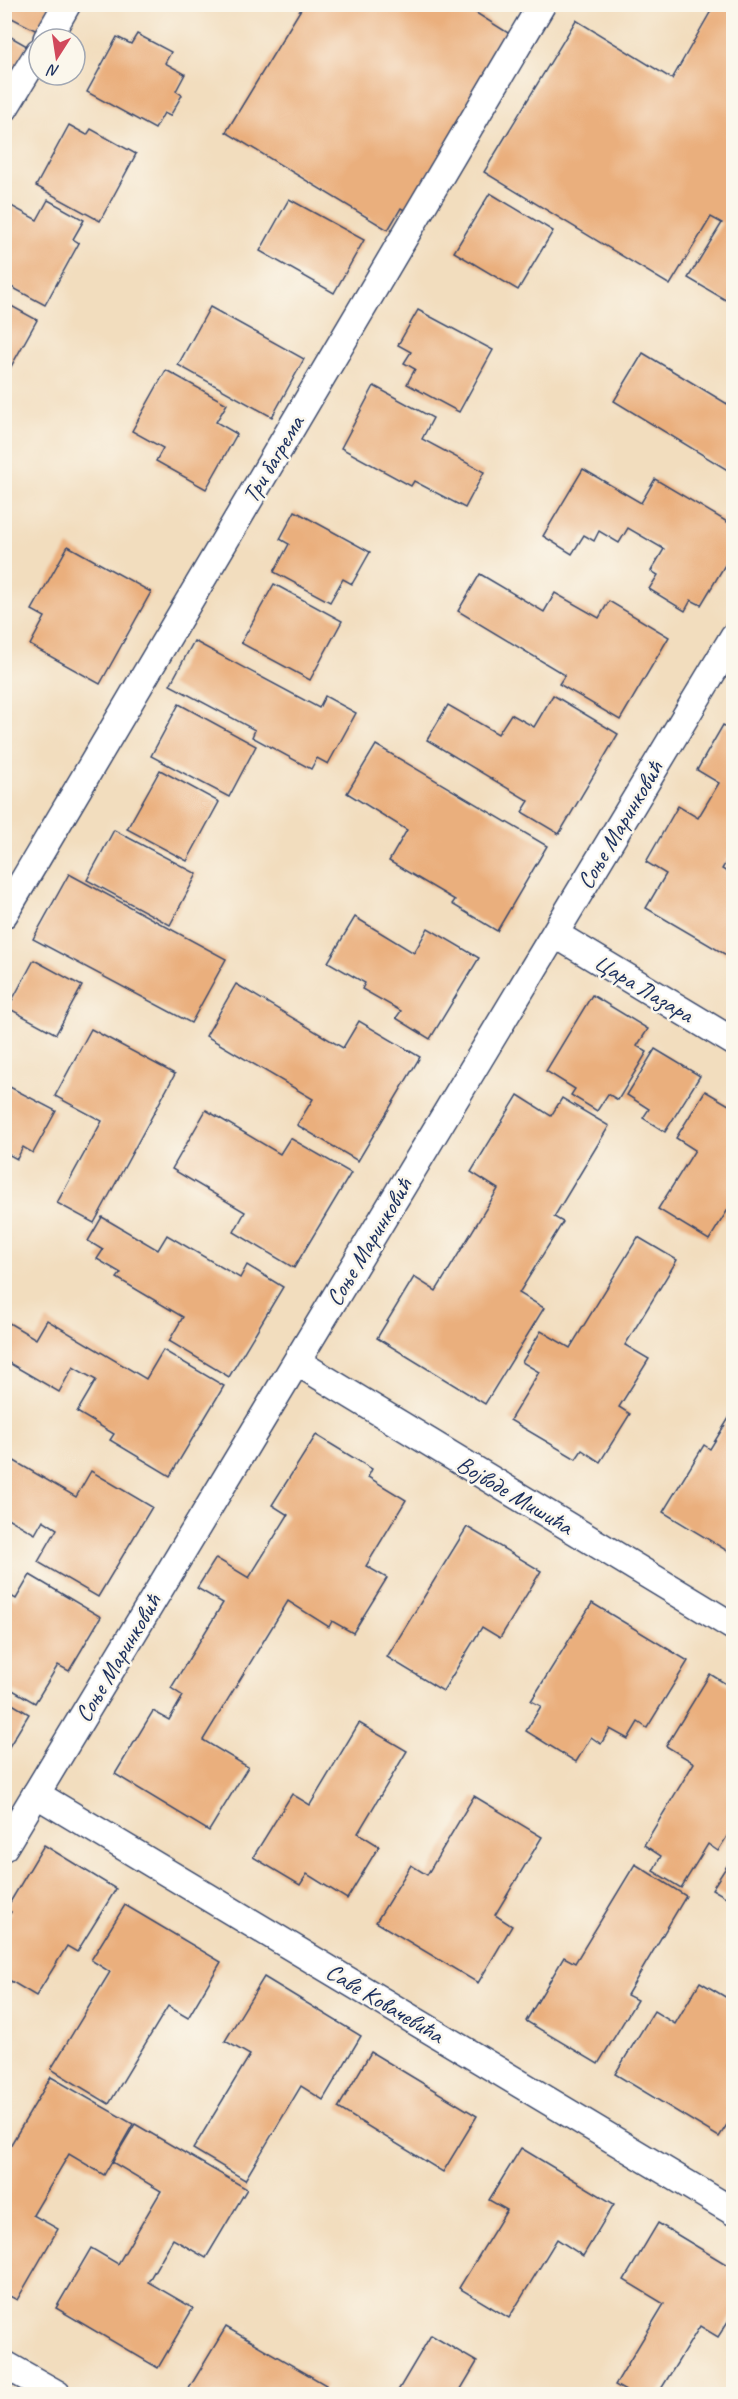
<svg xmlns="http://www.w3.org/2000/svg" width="738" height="2399" viewBox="0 0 738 2399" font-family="Caveat,sans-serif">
<rect width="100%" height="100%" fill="#fbf7ec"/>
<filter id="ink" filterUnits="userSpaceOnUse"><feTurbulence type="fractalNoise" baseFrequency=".0167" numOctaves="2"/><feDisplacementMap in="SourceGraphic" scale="12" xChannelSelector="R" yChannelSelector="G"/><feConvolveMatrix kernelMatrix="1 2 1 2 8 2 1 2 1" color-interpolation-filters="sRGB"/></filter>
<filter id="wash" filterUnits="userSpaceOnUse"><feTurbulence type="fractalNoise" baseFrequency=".008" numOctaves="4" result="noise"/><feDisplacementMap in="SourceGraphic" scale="24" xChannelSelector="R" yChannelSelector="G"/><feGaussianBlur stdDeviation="1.35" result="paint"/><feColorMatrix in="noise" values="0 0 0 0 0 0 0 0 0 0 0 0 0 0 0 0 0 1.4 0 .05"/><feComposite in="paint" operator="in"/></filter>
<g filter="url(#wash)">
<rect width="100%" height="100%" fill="#f2ddbe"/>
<g id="blocks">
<!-- building -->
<g fill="#eaaf7d">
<polygon points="4,4 51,4 37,31 4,14"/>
<polygon points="304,4 462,4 513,36 406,211 401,208 388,230 226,132"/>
<polygon points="715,4 734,4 734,305 688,278 722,223 711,217 670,285 484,172 576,20 672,79"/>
<polygon points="4,33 27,46 4,86"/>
<polygon points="137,34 171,52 165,63 185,74 176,91 182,95 170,116 164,113 155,129 87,92 117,37 131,44"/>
<polygon points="69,125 87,135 91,129 136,154 100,221 36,186"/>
<polygon points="490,193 553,231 518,290 454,252"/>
<polygon points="289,199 364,240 334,293 260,251"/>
<polygon points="48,200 84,220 73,239 79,243 45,305 4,283 4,202 37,220"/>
<polygon points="4,302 37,320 4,379"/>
<polygon points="210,307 304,359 272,417 178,365"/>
<polygon points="418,310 493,350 459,412 407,384 415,369 404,363 411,352 398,345"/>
<polygon points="643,353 734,408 734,474 614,401"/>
<polygon points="166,370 227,404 216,422 237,434 206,489 156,461 163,448 132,431"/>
<polygon points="374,386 433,418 422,439 484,472 465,508 414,481 411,486 341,448"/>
<polygon points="583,469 641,503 655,479 734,526 734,550 701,605 691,600 685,611 649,589 658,575 651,571 664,549 628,528 619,543 599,531 594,541 584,535 572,554 543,536"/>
<polygon points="295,511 370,552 352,584 343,579 330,602 274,572 289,544 280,539"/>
<polygon points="68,546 151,592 100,684 30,645 45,617 32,610"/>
<polygon points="480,574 544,612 555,593 599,618 609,601 669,637 620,720 559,684 565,675 458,611"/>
<polygon points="274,584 342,621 310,680 241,643"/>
<polygon points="194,641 319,708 325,696 356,713 328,764 317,758 311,769 252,737 255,730 170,685"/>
<polygon points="553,695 618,734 559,834 522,812 529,801 427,740 448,705 498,734 511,714 534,727"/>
<polygon points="179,704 256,746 229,797 151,756"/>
<polygon points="723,725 734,731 734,849 722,869 734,876 734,947 728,956 646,908 666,874 646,862 678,806 698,818 719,783 697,770"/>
<polygon points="376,745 547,846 497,931 452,904 455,900 389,861 407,830 347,793"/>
<polygon points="160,770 219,802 187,861 127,829"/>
<polygon points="114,830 197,874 170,925 87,880"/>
<polygon points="69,874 226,959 191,1023 33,939"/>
<polygon points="355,917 414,953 428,928 479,958 430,1039 396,1018 401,1011 362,989 365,983 328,962"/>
<polygon points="34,960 82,986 56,1034 8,1008"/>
<polygon points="236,984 343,1048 359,1021 420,1057 358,1161 297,1125 313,1099 206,1036"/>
<polygon points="592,995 648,1029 637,1046 647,1052 618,1100 608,1094 597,1111 571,1095 575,1089 546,1071"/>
<polygon points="91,1029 175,1074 94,1223 57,1203 102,1121 55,1096"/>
<polygon points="655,1049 700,1076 665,1132 643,1118 649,1109 627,1095"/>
<polygon points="4,1084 56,1111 33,1153 23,1147 17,1159 6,1153 4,1156"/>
<polygon points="705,1091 734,1108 734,1200 709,1240 658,1209 695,1150 676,1138"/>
<polygon points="518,1095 551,1116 562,1098 609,1126 554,1217 563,1222 519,1293 544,1308 485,1404 377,1338 414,1277 436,1291 498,1189 471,1172"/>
<polygon points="206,1110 280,1154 290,1138 351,1173 294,1268 234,1232 245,1212 172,1169"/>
<polygon points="102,1217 158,1250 167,1235 240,1278 247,1265 283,1287 229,1377 169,1341 183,1317 117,1278 121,1273 97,1259 103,1250 88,1241"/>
<polygon points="638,1237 677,1260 625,1345 649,1359 619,1407 630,1414 600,1462 582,1450 576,1459 510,1420 539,1372 522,1362 541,1331 570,1348"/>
<polygon points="4,1320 36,1339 47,1320 146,1379 163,1350 224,1386 170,1476 110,1440 114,1434 77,1412 96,1380 73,1367 59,1392 4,1360"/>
<polygon points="734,1410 734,1555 663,1512 704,1445 710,1449"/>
<polygon points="316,1435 372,1469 368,1477 406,1500 366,1566 387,1578 353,1633 332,1621 329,1627 288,1601 203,1740 248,1767 209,1831 115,1774 153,1711 169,1720 183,1696 171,1688 223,1603 197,1588 216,1558 249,1578 288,1515 272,1505"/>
<polygon points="4,1455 76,1497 91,1471 152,1507 98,1597 38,1562 57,1529 43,1520 35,1534 4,1516"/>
<polygon points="467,1527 541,1571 500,1638 482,1627 443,1691 387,1657"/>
<polygon points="30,1575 101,1617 69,1671 58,1665 35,1703 4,1685 4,1592 16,1599"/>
<polygon points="592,1603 688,1661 647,1728 638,1722 628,1739 610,1729 601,1744 591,1737 576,1762 526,1731 541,1706 531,1701"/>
<polygon points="710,1674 734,1689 734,1825 718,1851 708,1844 681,1888 653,1871 661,1856 644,1845 694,1763 666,1746"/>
<polygon points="4,1699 29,1714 4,1755"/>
<polygon points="359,1723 407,1751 358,1833 379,1846 347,1899 307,1874 300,1885 253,1857 292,1794 310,1805"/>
<polygon points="474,1796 542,1837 495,1915 512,1926 478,1983 376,1922 411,1865 427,1875"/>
<polygon points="44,1845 116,1889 77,1952 67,1946 36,1996 11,1981 4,1992 4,1923 11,1912 6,1909"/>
<polygon points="734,1855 734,1902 712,1889"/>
<polygon points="635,1864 686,1896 627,1995 637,2000 598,2064 526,2021 564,1957 575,1963"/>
<polygon points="125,1905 221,1962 188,2018 168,2006 109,2104 51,2069 110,1972 91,1960"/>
<polygon points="264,1977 361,2036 323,2100 301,2086 245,2180 193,2149 250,2055 225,2041"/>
<polygon points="700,1982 734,2002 734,2114 719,2137 615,2074 654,2011 675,2024"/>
<polygon points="371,2052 477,2116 443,2172 338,2108"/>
<polygon points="51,2077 133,2124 104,2175 69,2154 33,2215 58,2229 17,2300 4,2293 4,2156"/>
<polygon points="135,2124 247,2189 206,2258 173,2239 148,2282 193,2308 158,2368 56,2308 91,2248 118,2264 161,2191 112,2162"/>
<polygon points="521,2148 614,2204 583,2256 557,2239 509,2318 459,2288 507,2210 489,2200"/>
<polygon points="658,2223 734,2269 734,2312 718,2337 700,2326 658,2394 631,2394 615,2385 664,2304 624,2280"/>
<polygon points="226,2327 326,2385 321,2394 196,2394 188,2390"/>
<polygon points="431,2335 477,2362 458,2394 396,2394"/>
</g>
</g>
</g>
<g filter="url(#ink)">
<use href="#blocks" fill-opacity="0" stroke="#3b496c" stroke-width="1.5"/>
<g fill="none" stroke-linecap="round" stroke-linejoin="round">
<defs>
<g id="minor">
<polyline points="47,39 67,4"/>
<polyline points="4,109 39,52"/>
<polyline points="4,914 542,4"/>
<polyline points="555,934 734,1042"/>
<polyline points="297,1362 734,1627"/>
<polyline points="36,1794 734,2212"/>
<polyline points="4,1847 734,636"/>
<polyline points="4,2364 57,2394"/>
</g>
</defs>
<!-- minor casing -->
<use href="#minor" stroke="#3b496c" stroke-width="30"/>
<!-- minor -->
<use href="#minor" stroke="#fff" stroke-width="27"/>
</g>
</g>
<g text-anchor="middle" stroke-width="5" stroke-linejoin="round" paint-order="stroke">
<!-- street labels -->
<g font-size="24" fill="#1b2f5e" stroke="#fbf7ec">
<text transform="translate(273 459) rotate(-59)" y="8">Три багрема</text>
<text transform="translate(620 825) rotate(-59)" y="8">Соње Маринковић</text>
<text transform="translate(644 988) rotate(31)" y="8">Цара Лазара</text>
<text transform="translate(369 1242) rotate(-59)" y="8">Соње Маринковић</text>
<text transform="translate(515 1495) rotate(31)" y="8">Војводе Мишића</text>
<text transform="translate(118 1658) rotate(-59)" y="8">Соње Маринковић</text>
<text transform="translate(385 2003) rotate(31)" y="8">Саве Ковачевића</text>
</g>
</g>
<!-- margin -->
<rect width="738" height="2399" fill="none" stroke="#fbf7ec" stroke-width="24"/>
<!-- north arrow -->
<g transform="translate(57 57) rotate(192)"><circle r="28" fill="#fbf7ec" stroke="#a1a7b3" stroke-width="1.5"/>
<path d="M0-4.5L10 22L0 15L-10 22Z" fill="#d1495b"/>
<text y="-9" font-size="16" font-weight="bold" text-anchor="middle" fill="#1b2f5e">N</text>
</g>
</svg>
